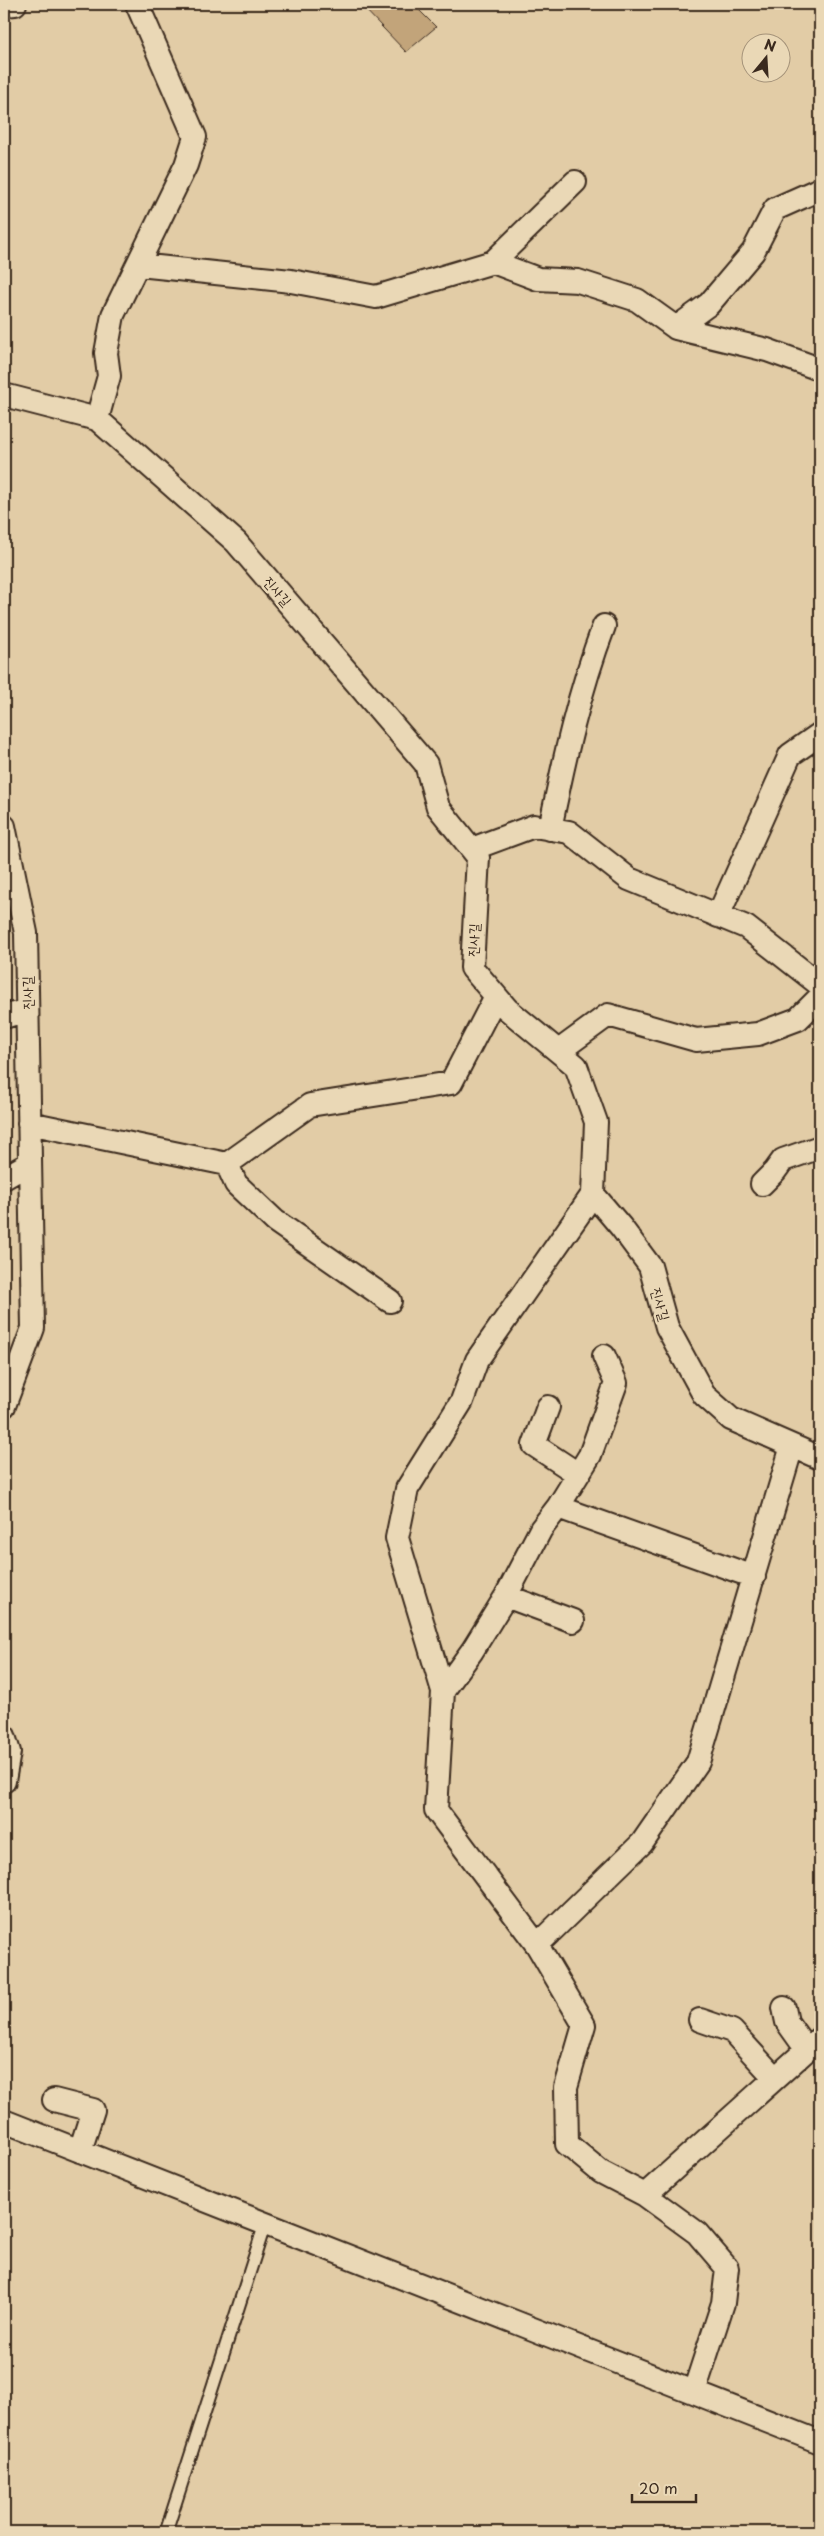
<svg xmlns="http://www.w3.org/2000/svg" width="824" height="2536" font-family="'Playpen Sans','Poor Story',sans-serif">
  <rect width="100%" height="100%" fill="#e2cca6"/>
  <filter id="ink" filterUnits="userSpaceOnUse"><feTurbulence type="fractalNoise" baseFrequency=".02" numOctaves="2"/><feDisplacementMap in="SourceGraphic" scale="10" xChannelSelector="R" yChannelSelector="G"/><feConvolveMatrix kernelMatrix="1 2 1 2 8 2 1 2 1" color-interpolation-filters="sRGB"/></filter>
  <g filter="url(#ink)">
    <path fill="#c2a47a" stroke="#3b2a1e" d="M360 4H413L436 27 406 52Z"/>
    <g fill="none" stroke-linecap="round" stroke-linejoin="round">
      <g stroke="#3b2a1e" stroke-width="15">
        <path id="service" d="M166 2532 265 2224"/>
      </g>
      <g stroke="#3b2a1e" stroke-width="26">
        <path id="minor" d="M4 5 15 4
          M493 262 538 279 578 281 637 300 676 328 767 350 819 369
          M139 265 291 281 376 297 493 262 575 182
          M676 328 709 304 753 252 775 209 820 189
          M4 395 97 419 236 542 426 764 438 807 478 857 472 968 507 1009 576 1066 596 1122 593 1194 621 1227 650 1266 667 1327 704 1395 731 1419 820 1458
          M97 419 109 376 106 353 113 315 186 165 195 137 137 4
          M4 826 26 933 33 1328 4 1406
          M550 829C564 760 579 691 604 626
          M472 849 534 826 569 832 629 879 746 927 820 985
          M718 916 790 755 820 734
          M4 1017 27 1010
          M561 1053 567 1045 608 1015 696 1040 758 1034 798 1019 820 997
          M29 1123 227 1164 310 1105 451 1083 496 996
          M227 1164 236 1184 275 1221 390 1301
          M4 1178 30 1163
          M762 1184 775 1171 783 1160 820 1147
          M593 1194 477 1360 462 1401 407 1489 397 1538 443 1691 436 1810 537 1945 584 2025 566 2087 567 2144 601 2172 645 2195 697 2233 727 2268 723 2303 694 2392
          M548 1407 534 1445 578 1474
          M558 1507 754 1577
          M506 1596 573 1621
          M443 1691 472 1651 506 1596 541 1529 558 1507 590 1455 616 1383 604 1356
          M4 1736 9 1752 4 1781
          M537 1945 642 1843 698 1762 792 1446
          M784 2008 787 2022 807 2050
          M700 2020 732 2031 775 2078
          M54 2100 93 2110 80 2151
          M4 2121 820 2442
          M645 2195 820 2038"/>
      </g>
      <use href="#service" stroke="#ead8b6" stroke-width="11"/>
      <use href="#minor" stroke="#ead8b6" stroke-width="22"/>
    </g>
  </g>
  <g text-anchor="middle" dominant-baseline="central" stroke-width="5" stroke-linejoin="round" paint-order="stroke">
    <g font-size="14" fill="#3b2a1e" stroke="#ead8b6">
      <text transform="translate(278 591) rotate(49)">진사길</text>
      <text transform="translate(473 940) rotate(-87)">진사길</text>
      <text transform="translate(27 993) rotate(-91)">진사길</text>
      <text transform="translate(661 1304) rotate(74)">진사길</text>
    </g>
  </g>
  <rect width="824" height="2536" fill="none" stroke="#ead8b6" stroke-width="20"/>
  <rect x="10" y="10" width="804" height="2516" fill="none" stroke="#3b2a1e" stroke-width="2" filter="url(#ink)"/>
  <g transform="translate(766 58) rotate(18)"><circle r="24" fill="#ead8b6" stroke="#a49279"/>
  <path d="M0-4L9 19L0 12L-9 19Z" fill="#3b2a1e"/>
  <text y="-8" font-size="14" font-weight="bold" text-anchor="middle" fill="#3b2a1e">N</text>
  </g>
  <path d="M632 2494v8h64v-8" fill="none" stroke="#3b2a1e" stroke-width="2.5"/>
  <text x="639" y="2494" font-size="15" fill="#3b2a1e" stroke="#ead8b6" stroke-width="4" paint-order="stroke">20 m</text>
</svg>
